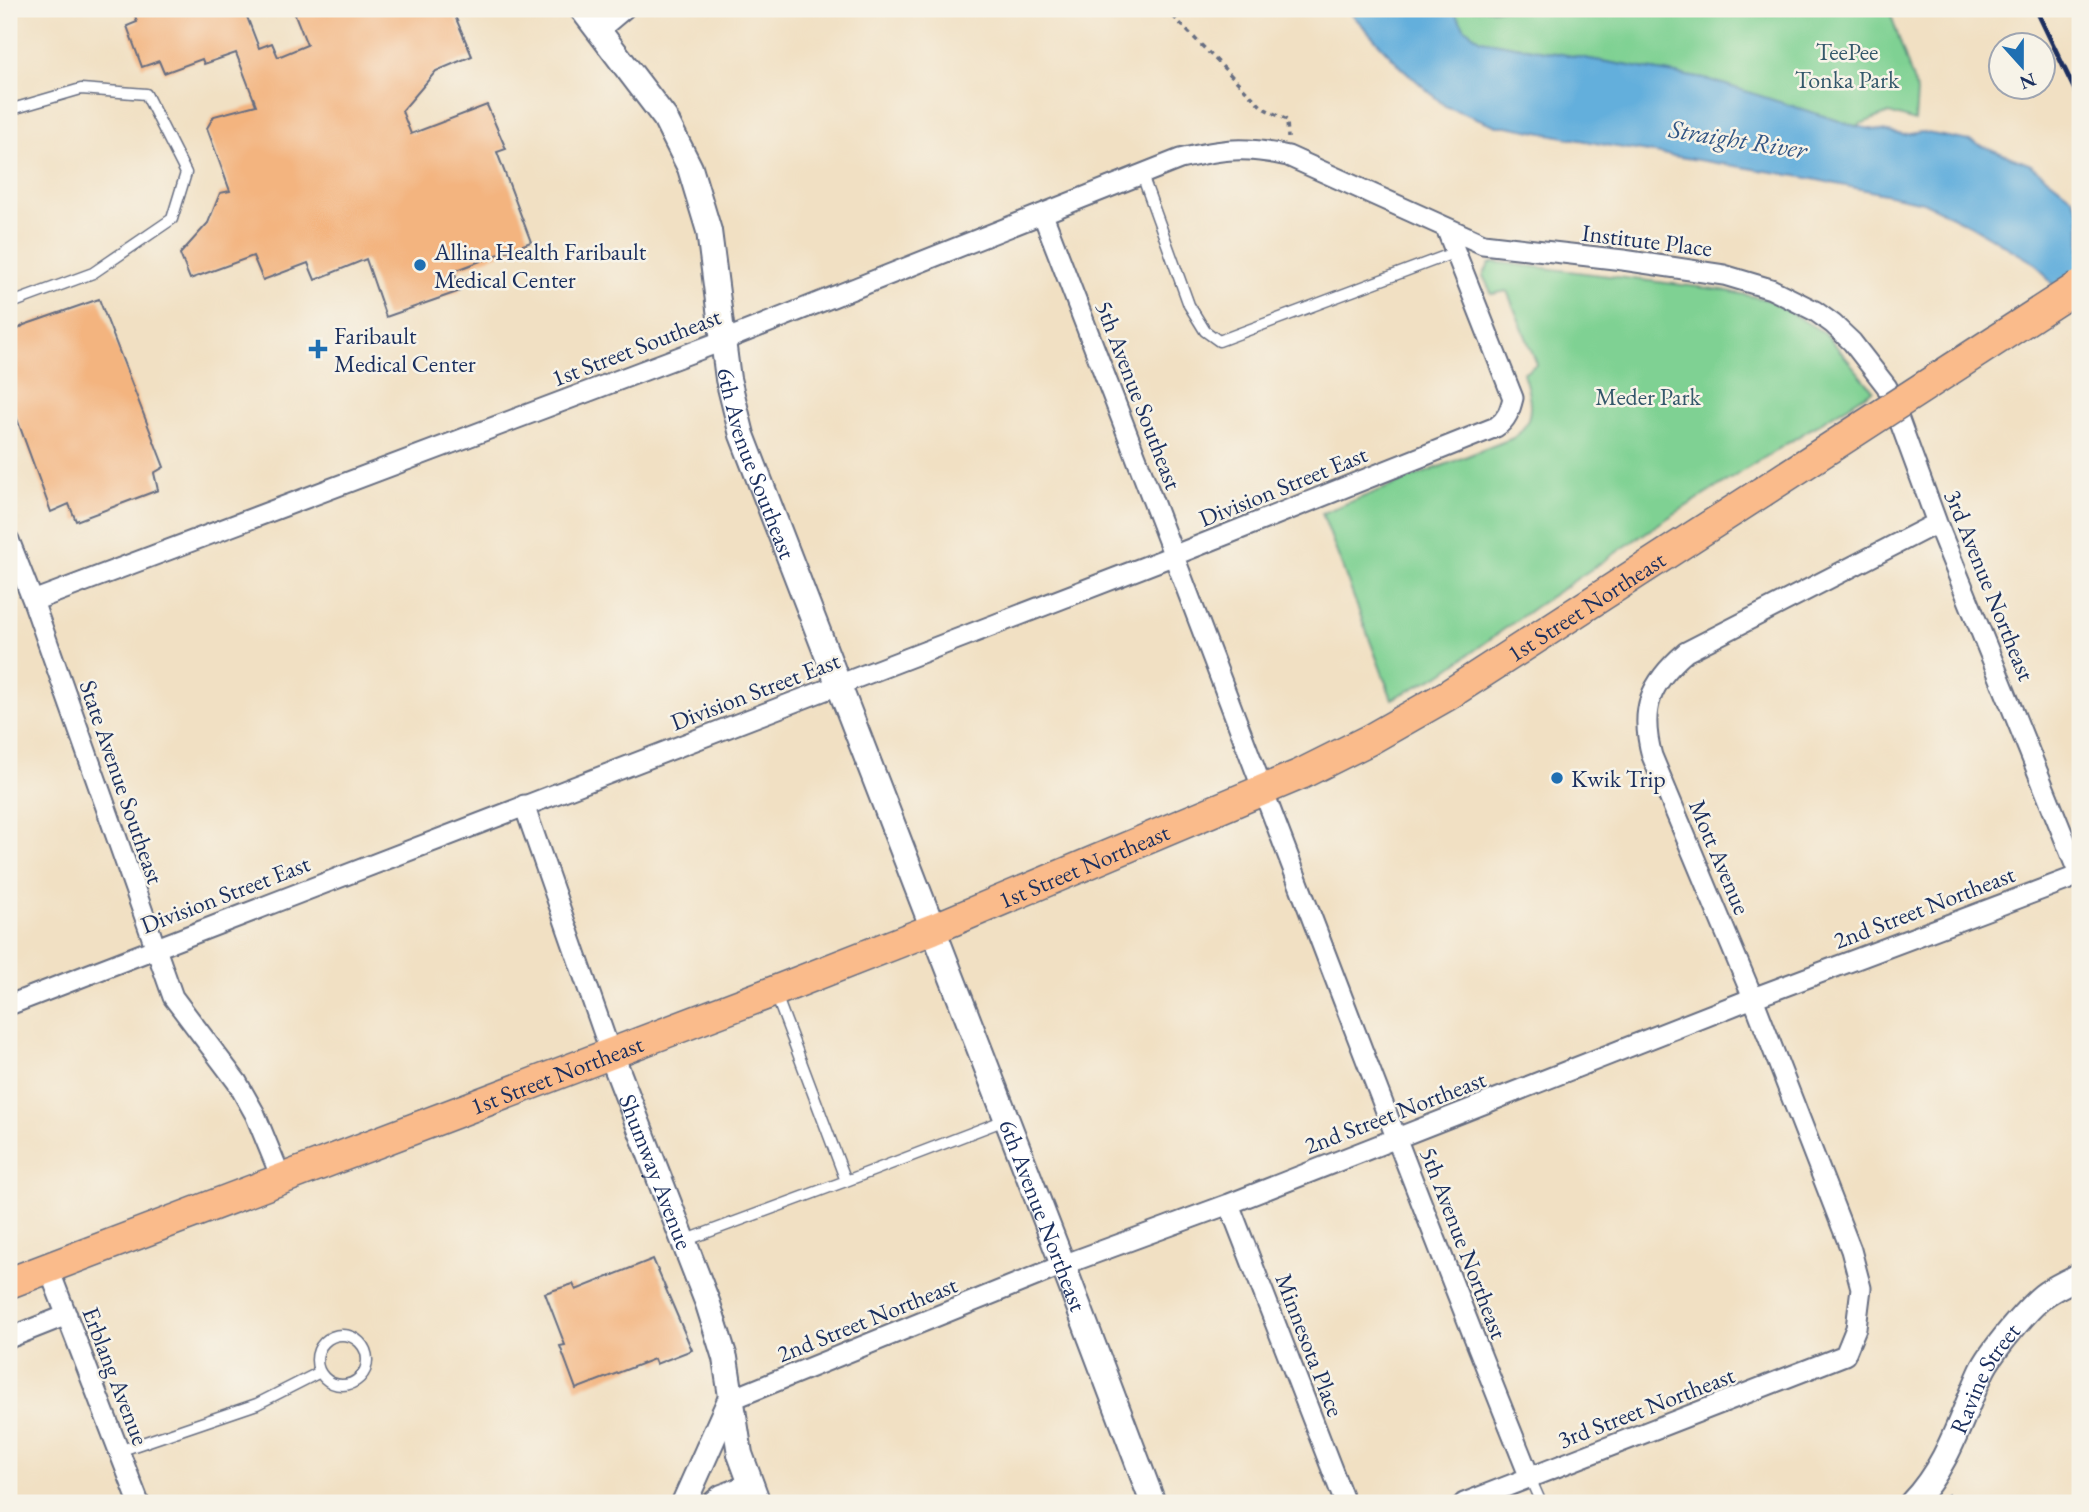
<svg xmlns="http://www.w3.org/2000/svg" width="2089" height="1512" font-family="'EB Garamond',serif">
  <rect width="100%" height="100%" fill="#f7f3e8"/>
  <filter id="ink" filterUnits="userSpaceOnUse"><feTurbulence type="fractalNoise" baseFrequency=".0143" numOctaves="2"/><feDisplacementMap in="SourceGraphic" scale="14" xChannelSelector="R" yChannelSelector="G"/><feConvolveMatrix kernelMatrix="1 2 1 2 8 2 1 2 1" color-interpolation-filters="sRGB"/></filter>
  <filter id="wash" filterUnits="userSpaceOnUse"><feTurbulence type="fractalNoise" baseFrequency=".00686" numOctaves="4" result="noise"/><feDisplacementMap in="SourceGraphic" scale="28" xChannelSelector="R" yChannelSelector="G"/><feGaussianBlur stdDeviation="1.57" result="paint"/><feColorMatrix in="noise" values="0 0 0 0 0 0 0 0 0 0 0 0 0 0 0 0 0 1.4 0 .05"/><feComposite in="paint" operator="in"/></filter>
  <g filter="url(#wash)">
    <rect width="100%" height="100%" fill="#f1e0c3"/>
    <path fill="#7fd193" stroke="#4d8078" stroke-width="2" d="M1452 9H1889L1917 92 1915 121 1889 113 1855 126 1710 80 1480 40 1464 28Z
      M1494 262 1723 290 1769 300 1826 334 1873 390 1666 519 1535 607 1443 673 1392 699 1322 513 1513 438C1537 421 1531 397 1523 373L1537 364 1507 291 1492 294 1483 276 1489 264Z"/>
    <path fill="#64afdc" stroke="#406f9d" stroke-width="2" d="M1347 9H1452L1465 28 1481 40 1710 80 1855 126 1904 135 1921 132 1970 141 2031 165 2072 197 2080 212V319L2036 264 1968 224 1923 202 1803 177 1611 146 1507 126H1497L1445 106 1401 67Z"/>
    <g id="blocks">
      <path fill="#f3b47f" d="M145 9H244L259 48 272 43 278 57 307 45 294 12 304 9H452L472 56 436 71 402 111 411 134 487 105 506 149 497 152 531 242 454 271 460 291 386 317 366 259 315 280 308 263 263 280 253 256 190 279 180 254 208 223 220 193 230 191 207 128 214 116 256 105 236 53 204 64 202 59 164 73 159 61 142 67 127 26 137 22 134 12Z
        M99 299 164 467 154 473 158 490 76 521 69 504 51 512 9 397V336L24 325Z
        M653 1259 692 1350 656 1364 654 1359 576 1389 560 1346 565 1345 545 1293 573 1284 576 1290Z"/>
    </g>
  </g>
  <g filter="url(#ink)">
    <use href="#blocks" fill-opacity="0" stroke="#666d81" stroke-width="2"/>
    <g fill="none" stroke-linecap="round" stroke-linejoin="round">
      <g stroke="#666d81" stroke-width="13">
        <path id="service" d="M9 110 81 89 146 94 186 173 172 219 93 273 9 304
          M1142 175 1189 305 1205 331 1219 341 1456 252
          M846 1181 1005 1120
          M684 1241 846 1181 776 995
          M317 1360a25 25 0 1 1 50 0a25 25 0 1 1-50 0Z
          M119 1451 257 1404 320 1372
          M1530 1478 1541 1503"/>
      </g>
      <g stroke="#666d81" stroke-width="23">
        <path id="minor" d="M599 30 624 9
          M1043 215C1206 635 1362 1059 1530 1478
          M9 540 33 601 173 997 237 1082 255 1114 282 1180
          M33 601 722 341 1180 159C1223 149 1244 146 1288 156L1483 244 1623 260 1724 275 1771 289 1815 311 1833 324 1852 342 1887 387 1937 523 2080 877
          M524 805 611 1054
          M9 1005 1175 555 1496 427C1507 420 1510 410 1513 398L1446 228
          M1229 1204 1345 1503
          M48 1267 139 1503
          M9 1338 67 1315
          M730 1400 1063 1265 1229 1204 1753 998 2080 875
          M1464 1503 1845 1355 1856 1328 1861 1288 1851 1250 1753 998 1652 756C1639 709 1650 683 1686 652L1937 523"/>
      </g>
      <g stroke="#666d81" stroke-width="28">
        <g id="tertiary">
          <path id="s1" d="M582 9 665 118 690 168 709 231 728 379 742 435 1063 1265 1153 1503"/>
          <path id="s2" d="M611 1054 708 1304 725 1358 740 1454 758 1503"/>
          <path d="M684 1503 730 1400"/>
          <path d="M715 1503 722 1497 751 1486"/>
          <path id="s3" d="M1912 1503C1948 1466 1961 1417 1982 1371 1991 1352 2026 1310 2043 1296 2053 1288 2068 1282 2080 1275"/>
        </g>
      </g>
      <g stroke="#666d81" stroke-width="33">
        <g id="primary">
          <path id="s4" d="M9 1283 775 991 933 929 1301 774 1369 740 1448 695 1762 492"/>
        </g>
      </g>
      <path stroke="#666d81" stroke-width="3.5" stroke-dasharray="5 5" stroke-linecap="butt" d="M1166 9 1263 108 1287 120 1288 138
        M1947 1494 1951 1503"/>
      <use href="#service" stroke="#fff" stroke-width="10"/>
      <use href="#minor" stroke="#fff" stroke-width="19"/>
      <use href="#tertiary" stroke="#fff" stroke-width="24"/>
      <use href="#primary" stroke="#fabb8b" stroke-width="30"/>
      <path stroke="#1b2f5e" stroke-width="5" d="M2036 9 2080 101"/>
      <g stroke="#666d81" stroke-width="33" stroke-linecap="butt">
        <path id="primary-bridge" d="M1762 492 2079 286"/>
      </g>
      <use href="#primary-bridge" stroke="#fabb8b" stroke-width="30"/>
    </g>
  </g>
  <g fill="#1f6fb2" stroke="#f7f3e8" stroke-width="2.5">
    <circle cx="420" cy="265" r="7"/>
    <path d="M314.5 338.5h7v7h7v7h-7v7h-7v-7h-7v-7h7z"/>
    <circle cx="1557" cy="778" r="7"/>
  </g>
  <g text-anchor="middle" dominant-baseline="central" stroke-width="5" stroke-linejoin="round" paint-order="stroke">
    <g font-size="24" fill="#34586b" stroke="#f7f3e8">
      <text x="1847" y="51">TeePee<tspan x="1847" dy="28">Tonka Park</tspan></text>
      <text x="1648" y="396">Meder Park</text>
    </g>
    <g font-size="24" fill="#1b2f5e" stroke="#f7f3e8">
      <text transform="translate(1647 240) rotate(7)">Institute Place</text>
      <text transform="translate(636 347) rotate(-21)">1st Street Southeast</text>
      <text transform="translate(1139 395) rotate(69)">5th Avenue Southeast</text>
      <text stroke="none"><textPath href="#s1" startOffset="497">6th Avenue Southeast</textPath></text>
      <text transform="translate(1283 486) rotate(-22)">Division Street East</text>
      <text transform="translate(1990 585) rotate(68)">3rd Avenue Northeast</text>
      <text stroke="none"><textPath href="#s4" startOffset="1720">1st Street Northeast</textPath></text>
      <text transform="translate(755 691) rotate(-21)">Division Street East</text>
      <text transform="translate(122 782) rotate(71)">State Avenue Southeast</text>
      <text transform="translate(1720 857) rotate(67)">Mott Avenue</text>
      <text stroke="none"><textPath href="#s4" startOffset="1153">1st Street Northeast</textPath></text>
      <text transform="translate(225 894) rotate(-21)">Division Street East</text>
      <text transform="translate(1924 907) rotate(-21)">2nd Street Northeast</text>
      <text stroke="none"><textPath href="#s4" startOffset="586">1st Street Northeast</textPath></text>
      <text transform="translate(1395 1112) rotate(-21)">2nd Street Northeast</text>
      <text stroke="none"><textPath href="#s2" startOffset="126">Shumway Avenue</textPath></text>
      <text stroke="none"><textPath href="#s1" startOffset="1302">6th Avenue Northeast</textPath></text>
      <text transform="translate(1464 1243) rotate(69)">5th Avenue Northeast</text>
      <text transform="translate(867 1319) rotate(-22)">2nd Street Northeast</text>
      <text transform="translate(1310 1345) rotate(69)">Minnesota Place</text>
      <text transform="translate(116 1376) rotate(69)">Erblang Avenue</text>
      <text stroke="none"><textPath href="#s3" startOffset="145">Ravine Street</textPath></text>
      <text transform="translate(1646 1407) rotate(-21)">3rd Street Northeast</text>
    </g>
    <g font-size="24" fill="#1b2f5e" stroke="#f7f3e8" text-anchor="start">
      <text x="434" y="251">Allina Health Faribault<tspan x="434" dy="28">Medical Center</tspan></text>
      <text x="334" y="335">Faribault<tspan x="334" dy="28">Medical Center</tspan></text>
      <text x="1571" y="778">Kwik Trip</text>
    </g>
    <g font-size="26" font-style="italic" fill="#315584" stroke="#f7f3e8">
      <text transform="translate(1738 139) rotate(9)">Straight River</text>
    </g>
  </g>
  <rect width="2089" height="1512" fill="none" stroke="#f7f3e8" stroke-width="35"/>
  <g transform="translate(2022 66) rotate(159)"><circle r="33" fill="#f7f3e8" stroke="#9fa5b1" stroke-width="2"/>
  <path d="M0-5L12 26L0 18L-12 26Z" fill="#1f6fb2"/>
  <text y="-10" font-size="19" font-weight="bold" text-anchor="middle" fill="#1b2f5e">N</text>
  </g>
</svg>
